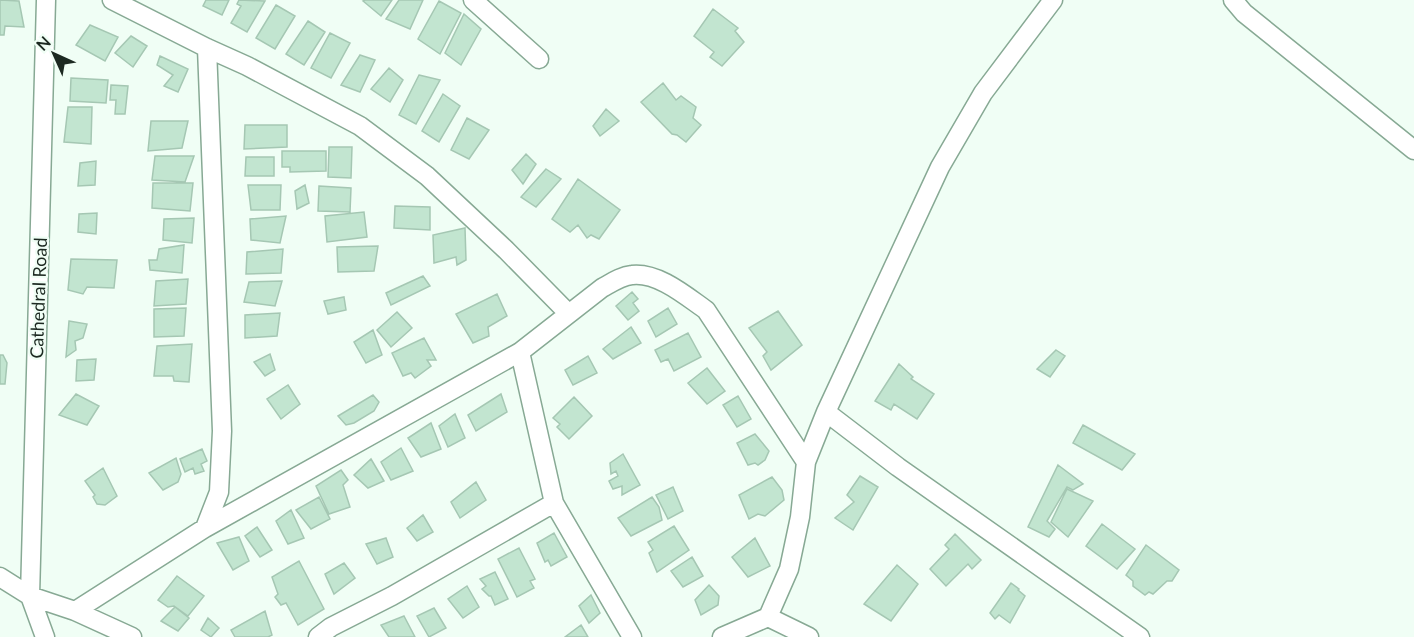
<svg xmlns="http://www.w3.org/2000/svg" width="1414" height="637" font-family="Lato,sans-serif">
  <rect width="100%" height="100%" fill="#f0fef5"/>
  <path fill="#c2e5d0" stroke="#a5c7b3" stroke-width="1.5" d="M0 0 19 1 24 27 5 26 4 35H0Z
    M206 0H229L222 15 203 6Z
    M239 0 265 1 247 32 231 23 241 6 237 4Z
    M365 0H392L381 16 363 1Z
    M399 0H423L410 29 386 19Z
    M439 1 461 13 440 54 418 39Z
    M276 5 295 16 275 49 256 38Z
    M713 9 738 28 735 31 744 42 722 66 710 57 714 52 694 36Z
    M464 14 481 29 461 65 445 53Z
    M308 21 325 32 304 65 286 54Z
    M90 25 118 37 105 61 76 45Z
    M330 33 350 43 331 78 311 68Z
    M131 36 147 46 133 67 115 53Z
    M360 55 375 60 360 92 341 85Z
    M160 56 188 69 178 92 164 86 173 75 157 65Z
    M389 68 403 80 390 102 371 89Z
    M419 75 440 80 416 124 399 115Z
    M71 78 108 80 106 103 70 101Z
    M663 83 676 100 681 96 696 107 693 118 701 125 686 142 677 135 672 134 641 102Z
    M111 85 128 86 125 114H115L116 100H110Z
    M443 94 460 106 439 142 422 131Z
    M68 107H92L91 144 64 142Z
    M606 109 619 121 600 136 593 126Z
    M467 118 489 130 469 159 451 150Z
    M151 121H188L182 148 148 151Z
    M245 125H287V147L244 149Z
    M329 147H352L351 178 328 177Z
    M282 151H326V171L290 172V167H282Z
    M526 154 536 164 523 184 512 170Z
    M155 156H194L185 182 152 180Z
    M246 157H274V176H245Z
    M96 161 95 185 78 186 80 163Z
    M546 169 561 179 536 207 521 197Z
    M578 179 620 210 599 239 591 235 587 238 578 225 570 232 552 219Z
    M153 183H193L190 211 152 208Z
    M248 185H281L280 210H251Z
    M305 185 309 203 297 209 295 191Z
    M319 186 351 188 350 212 318 211Z
    M395 206 430 207V230L394 228Z
    M364 212 367 237 327 242 325 216Z
    M97 213 96 234 78 232 79 214Z
    M286 216 280 243 251 240 250 219Z
    M194 218 192 243 163 240 164 219Z
    M465 228 466 260 457 265 456 257 434 263 433 235Z
    M184 245 182 273 150 270 149 260H157L159 249Z
    M378 246 374 271 338 272 337 247Z
    M283 249 281 273 246 274 247 252Z
    M71 259 117 260 114 288 87 287 83 294 68 290Z
    M423 276 430 286 391 305 386 293Z
    M188 279 186 304 154 306 156 281Z
    M282 281 275 306 244 302 249 282Z
    M632 292 638 299 633 303 639 311 628 320 616 306Z
    M497 294 507 316 488 327 489 336 473 343 456 314Z
    M344 297 346 310 328 314 324 301Z
    M186 308 184 336 154 337V309Z
    M668 308 677 324 656 337 648 321Z
    M778 311 802 345 771 370 763 356 767 352 749 328Z
    M397 312 412 328 391 347 377 330Z
    M280 313 277 336 245 338V315Z
    M69 321 87 324 83 338 75 341 76 350 66 357Z
    M631 327 641 343 613 359 603 349Z
    M373 330 382 355 366 363 354 342Z
    M688 333 701 357 674 371 668 359 661 362 655 350Z
    M424 338 436 360H427L431 366 415 378 411 373 403 376 392 353Z
    M192 344 189 382 174 381 173 376H154L157 346Z
    M1056 350 1065 356 1050 377 1037 369Z
    M270 354 275 370 265 376 254 362Z
    M0 355H3L7 363 5 384H0Z
    M588 356 597 373 573 385 565 370Z
    M96 359 94 380 76 381 77 360Z
    M899 364 913 377 911 379 934 394 917 419 894 404 891 410 875 401Z
    M707 368 725 391 707 404 688 383Z
    M288 385 300 404 281 419 267 399Z
    M76 394 99 406 87 425 59 415Z
    M501 394 507 412 476 431 468 415Z
    M373 395 379 402 374 411 354 423 346 425 338 416Z
    M738 396 751 419 737 427 723 405Z
    M574 397 592 416 569 439 557 427 560 424 553 418Z
    M455 414 465 438 448 447 439 426Z
    M431 423 441 449 421 457 408 438Z
    M1083 425 1135 454 1122 470 1073 443Z
    M755 434 769 451 765 460 758 465 755 463 748 465 737 443Z
    M401 448 413 471 391 480 381 462Z
    M202 449 207 461 201 464 204 471 195 474 193 468 185 472 180 459Z
    M623 454 640 485 622 495V486L613 489 609 481 618 476 616 471 611 474 610 463Z
    M176 458 181 474 178 482 163 490 149 473Z
    M371 459 384 481 368 488 354 475Z
    M1058 465 1083 484 1073 490 1067 487 1047 521 1055 529 1049 537 1028 527Z
    M103 468 117 496 105 505 97 504 93 497 95 495 85 481Z
    M341 470 348 480 343 485 350 507 329 514 316 486Z
    M860 476 878 487 853 530 835 518 854 502 847 495Z
    M772 477 782 490 784 500 765 516 758 514 749 519 739 495Z
    M476 482 486 500 460 518 451 502Z
    M673 487 683 511 668 519 656 495Z
    M1067 489 1093 501 1068 537 1051 522Z
    M319 497 330 519 311 529 296 510Z
    M652 497 659 507 662 520 631 536 618 518Z
    M291 510 304 538 288 544 276 521Z
    M423 515 433 532 417 541 407 528Z
    M1102 524 1135 549 1117 569 1086 546Z
    M674 526 689 550 657 572 649 553 653 550 648 542Z
    M257 527 272 550 260 557 245 536Z
    M554 533 567 557 551 566 548 560 545 562 537 543Z
    M955 534 981 560 972 569 968 564 946 586 930 569 949 549 945 545Z
    M239 537 249 561 233 570 217 543Z
    M386 538 393 557 377 564 366 544Z
    M755 538 770 566 748 577 732 557Z
    M1146 545 1179 570 1172 581H1167L1153 594 1149 592 1145 595 1133 586V581L1126 575Z
    M519 548 535 579 530 581 534 588 517 597 498 559Z
    M692 557 703 576 683 587 671 571Z
    M299 561 324 609 298 625 286 603 281 605 275 597 278 594 272 577Z
    M344 563 355 578 334 594 325 574Z
    M897 565 918 584 891 621 864 604Z
    M495 572 508 599 495 605 491 596H489L482 589 486 586 480 579Z
    M177 576 204 596 188 616 174 606 168 607 158 600Z
    M1011 583 1019 589 1018 590 1025 596 1010 623 999 615 995 619 990 613Z
    M709 585 719 596 718 605 701 615 695 600Z
    M467 586 479 607 463 618 448 599Z
    M591 595 600 613 589 623 579 606Z
    M175 607 189 618 178 631 161 621Z
    M434 608 446 628 429 637 417 616Z
    M265 611 272 635 268 637H235L231 630Z
    M404 616 415 637H389L381 625Z
    M208 618 219 628 211 637 201 630Z
    M581 625 588 637H565Z"/>
  <g fill="none" stroke-linecap="round" stroke-linejoin="round">
    <g stroke="#87a994" stroke-width="21">
      <path id="street" d="M112 0 207 48 247 66 360 126 427 176 506 250 568 313
        M473 0 539 59
        M1233 0 1244 13 1414 150
        M520 352 602 288C611 283 621 276 632 275 658 272 686 296 706 310L806 462 800 517 789 569 768 617 722 637
        M826 412 898 467 1140 637
        M806 462 826 412 940 167 983 93 1053 0
        M554 503 632 637
        M205 528 219 492 222 431 207 48
        M0 577 30 596 75 611 132 637
        M75 611 205 528 520 352 554 503 392 596 331 627 318 637
        M768 617 809 637
        M45 637 30 596 46 0"/>
    </g>
    <use href="#street" stroke="#fff" stroke-width="18"/>
  </g>
  <g text-anchor="middle" dominant-baseline="central" stroke-width="4.5" stroke-linejoin="round" paint-order="stroke">
    <g font-size="18" fill="#1c2921" stroke="#f0fef5">
      <text transform="translate(38 298) rotate(-88)">Cathedral Road</text>
    </g>
  </g>
  <g transform="translate(54 54) rotate(315)" stroke="#f0fef5" stroke-width="4.5" paint-order="stroke">
  <path d="M0-4.5L10 22L0 15L-10 22Z" fill="#1c2921"/>
  <text y="-9" font-size="16" font-weight="bold" text-anchor="middle" fill="#1c2921">N</text>
  </g>
</svg>
